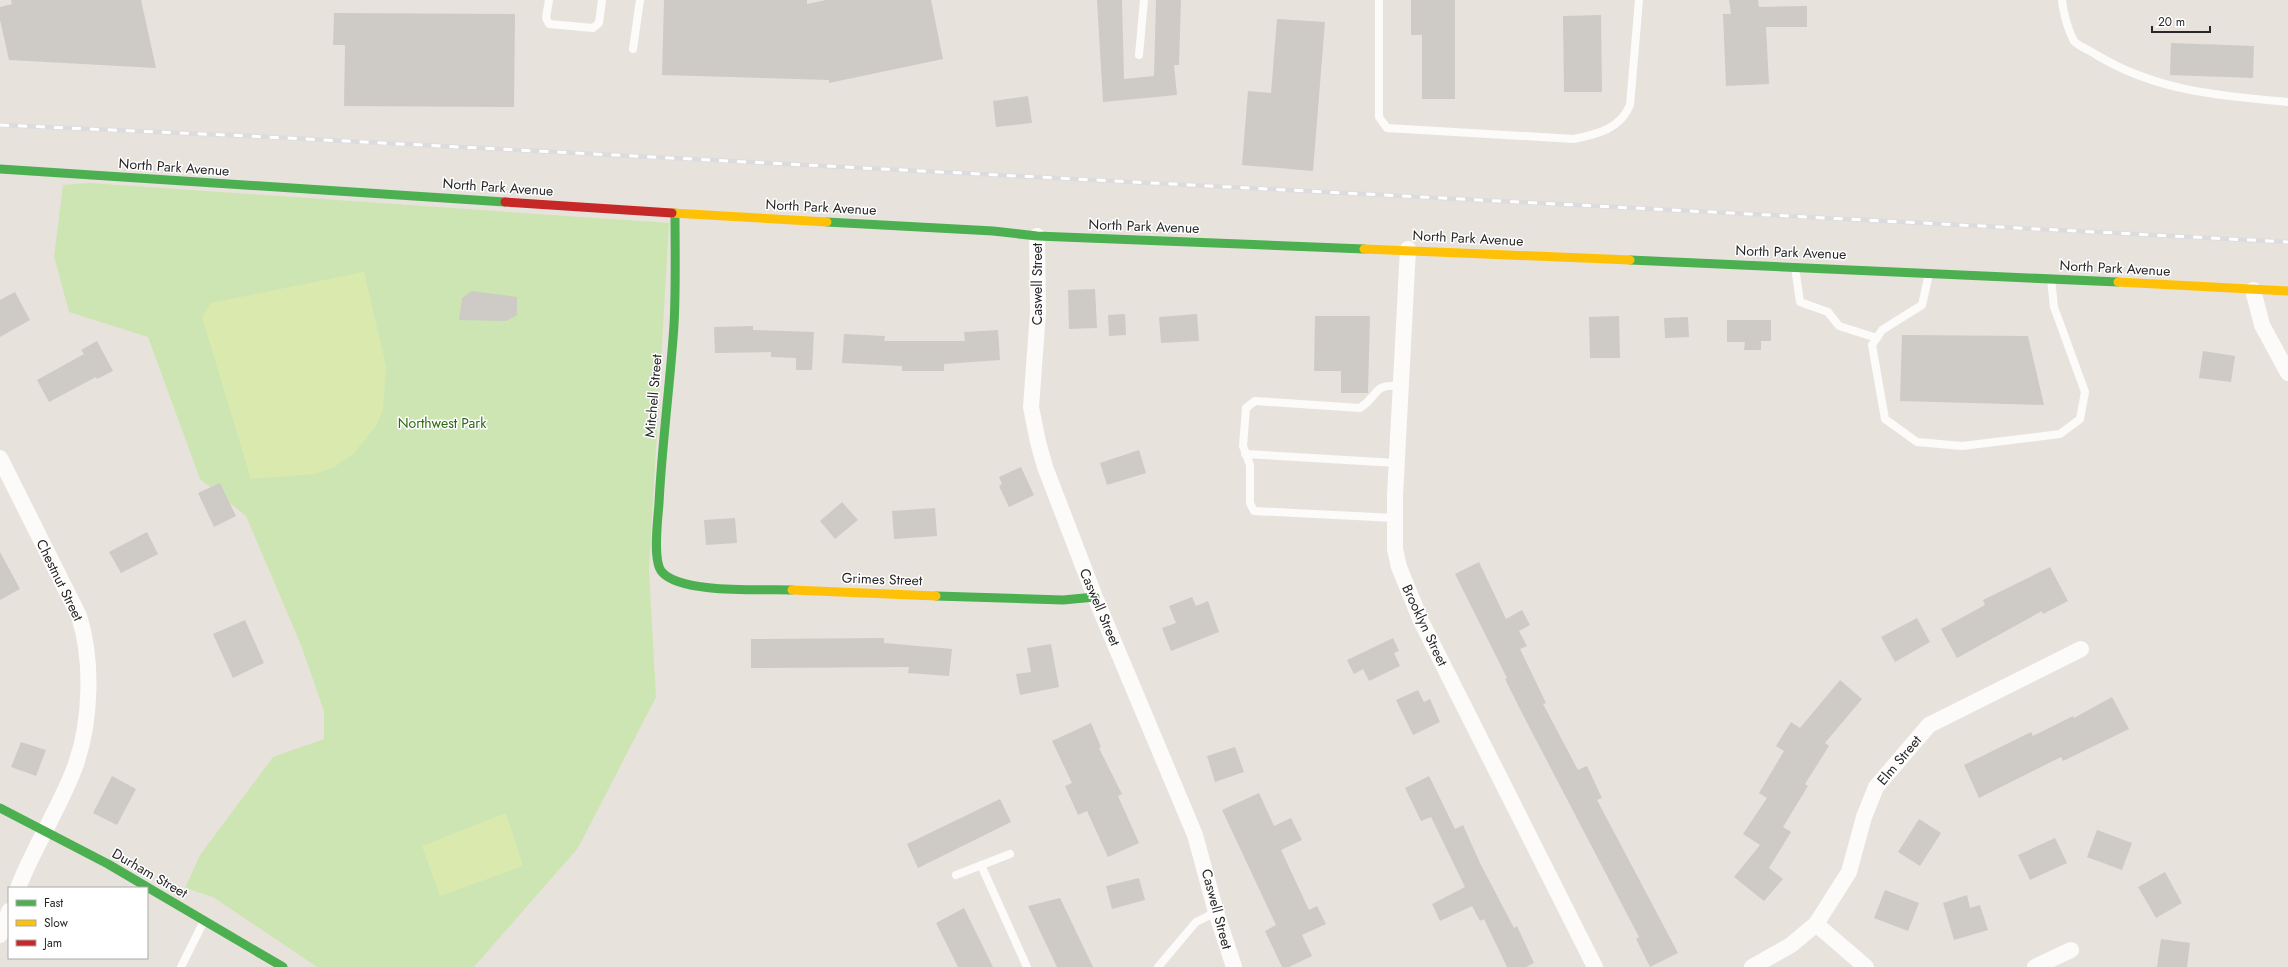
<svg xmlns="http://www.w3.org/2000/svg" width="2288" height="967" font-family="Jost,sans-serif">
  <rect width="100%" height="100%" fill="#e8e2dc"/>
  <path fill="#cde5b2" d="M90 183 669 223 649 570 656 697 578 848 474 967H317L213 897 185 888 200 855 273 757 324 739V711L301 645 246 516 200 479 148 337 69 312 54 256 63 185Z"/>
  <path fill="#daeaaf" d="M364 272 386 366 383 410 376 426 353 454 334 467 315 474 251 479 202 317 211 303Z
    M506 813 523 866 440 896 422 846Z"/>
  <path fill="#cecac6" d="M11 0H141L156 68 9 60 0 20V7L12 4Z
    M664 0H807V4L826 0H931L943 59 829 83V80L662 75Z
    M1097 0H1122L1124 79 1154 76 1156 0H1181L1179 65H1174L1177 95 1103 102Z
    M1411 0H1455V99H1422V35H1411Z
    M1729 0H1758L1759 7 1807 6V27H1766L1769 84 1726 86 1723 14H1731Z
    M334 13 515 14 514 107 344 106 345 45H333Z
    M1601 15 1602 92H1564L1563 16Z
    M1277 19 1325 22 1313 171 1242 165 1248 91 1271 93Z
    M2171 43 2254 46 2253 78 2170 75Z
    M1028 96 1032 123 996 127 993 101Z
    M1095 289 1097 328 1069 329 1068 290Z
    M472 291 517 297V315L506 321 459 320 462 298Z
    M15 292 30 320 0 337V300Z
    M1125 314 1126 335 1109 336 1108 315Z
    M1197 314 1199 341 1161 343 1159 317Z
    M1315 316H1370L1368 393H1341V371H1314Z
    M1619 316 1620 358H1590L1589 317Z
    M1688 317 1689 337 1665 338 1664 318Z
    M1727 320H1771V341H1761V350H1744L1745 342H1727Z
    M753 326V330L814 332 812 370H796V358L771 357V352L715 353 714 327Z
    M998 330 1000 360 944 364V371H902V366L842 363 844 334 885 336 884 341H965L964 332Z
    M1902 335 2028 336 2044 405 1900 401Z
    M97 341 113 371 97 379 96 377 49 402 37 380 84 354 81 350Z
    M2203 351 2235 356 2231 382 2199 378Z
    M1139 450 1146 473 1107 485 1100 463Z
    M1021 467 1034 495 1009 507 999 486 1002 484 999 477Z
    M220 483 236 516 214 527 198 493Z
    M842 502 858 520 835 539 820 521Z
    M935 508 937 536 894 539 892 511Z
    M735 518 737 543 706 545 704 520Z
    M147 532 158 554 121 573 109 552Z
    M0 552 20 589 0 600Z
    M1479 562 1506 619 1522 610 1530 625 1519 631 1527 646 1520 649 1546 703 1543 704 1578 770 1587 766 1602 798 1597 800 1678 953 1650 967 1636 939 1639 937 1523 715 1505 679 1507 678 1455 574Z
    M2050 567 2068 601 2043 614 2042 611 1957 658 1941 629 1985 605 1983 600Z
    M1192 597 1196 606 1208 601 1219 632 1171 651 1162 628 1176 623 1169 606Z
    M1917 618 1930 642 1895 662 1881 637Z
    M245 620 264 663 233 678 213 634Z
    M884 638V643L952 649 949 676 908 673 909 667 751 668V639Z
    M1393 638 1399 651 1394 653 1400 666 1369 681 1363 669 1354 674 1347 660Z
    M1051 644 1059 687 1020 695 1016 674 1031 672 1027 648Z
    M1840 680 1862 699 1825 743 1829 746 1805 784 1808 786 1783 827 1791 832 1769 868 1783 879 1764 901 1734 877 1760 845 1743 834 1767 798 1759 793 1784 751 1776 746 1791 722 1800 728Z
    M1418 690 1424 702 1430 699 1440 722 1413 735 1396 700Z
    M2112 697 2129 729 2063 761 2061 757 1979 798 1964 765 2031 732 2033 736 2073 716 2074 718Z
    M1091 723 1101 747 1099 748 1122 794 1118 796 1139 843 1108 857 1087 811 1078 815 1065 786 1072 783 1052 741Z
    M21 742 46 750 36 776 11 767Z
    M1235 747 1244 772 1215 782 1207 756Z
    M112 776 136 789 117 825 93 813Z
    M1429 776 1455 829 1463 825 1480 863 1514 928 1517 926 1534 963 1526 967H1507L1484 919 1480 921 1472 906 1440 921 1432 904 1465 887 1431 817 1421 821 1405 788Z
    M1259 793 1274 826 1291 818 1302 840 1281 850 1309 910 1317 906 1326 924 1302 935 1312 956 1289 967H1282L1265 931 1276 925 1222 810Z
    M1000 799 1011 822 918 868 907 844Z
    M1919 819 1941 833 1920 866 1898 852Z
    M2097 830 2132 843 2122 870 2087 857Z
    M2055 838 2067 863 2030 880 2018 855Z
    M2165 872 2182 903 2156 918 2138 887Z
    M1139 878 1145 900 1112 909 1106 886Z
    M1885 890 1919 903 1908 931 1874 918Z
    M1967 895 1970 908 1980 905 1988 930 1954 940 1943 903Z
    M1060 898 1093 967H1057L1028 906Z
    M964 908 993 967H958L936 923Z
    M2161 939 2190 943 2187 967H2157Z"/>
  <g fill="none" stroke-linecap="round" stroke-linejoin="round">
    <path stroke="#fcfbfa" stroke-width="8" d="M549 0 546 18 549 24 593 28 599 23 602 0
      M1379 0V117L1387 128 1574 139C1598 134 1620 129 1630 105L1639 0
      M2062 0C2063 12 2068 30 2074 41 2078 46 2089 50 2095 54 2155 91 2220 96 2288 102
      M633 49 640 0
      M1139 55 1144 0
      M1795 267 1800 302 1828 312 1839 326 1877 338
      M1929 274 1922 305 1882 330 1872 345 1885 419 1917 442 1962 446 2060 434 2080 419 2085 392 2054 307 2051 279
      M1245 454 1396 463
      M1395 518 1254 511 1250 503V465L1243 446 1246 408 1255 401 1360 408C1381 394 1371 384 1401 386
      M981 865 1027 967
      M956 875 1010 854
      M181 967 204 921
      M1158 967 1196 922 1216 912"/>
    <path stroke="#fcfbfa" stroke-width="16" d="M1037 236 1038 312 1031 407 1038 442 1045 467 1095 597 1195 835 1216 912 1234 967
      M1408 249 1395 496V549L1399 567 1421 621 1595 967
      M2253 290 2262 325 2288 373
      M0 458 79 616C93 660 91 721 76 764 61 806 34 846 18 888
      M1816 924 1866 967
      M0 935 9 911
      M1752 967 1791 945 1816 924 1849 872 1864 817 1876 787 1929 725 2081 649
      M2035 967 2071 950"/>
    <path stroke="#4caf50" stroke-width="9" d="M0 169 505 202
      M675 213C675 250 676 288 674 325 670 385 662 444 659 503 658 519 652 561 662 572 681 594 762 589 792 590
      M827 222 993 231 1037 236 1364 249
      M1630 260 2118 282
      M936 596 1063 600 1095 597
      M0 808 108 864 283 967"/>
    <path stroke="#ffc107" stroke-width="9" d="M672 213 827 222
      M1364 249 1630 260
      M2118 282 2288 291
      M792 590 936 596"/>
    <path stroke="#c62828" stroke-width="9" d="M505 202 672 213"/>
    <g stroke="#dcdcde" stroke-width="4.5">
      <path id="rail" d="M0 125 248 136 2288 242"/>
    </g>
    <use href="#rail" stroke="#fff" stroke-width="3" stroke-dasharray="9" stroke-linecap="butt"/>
  </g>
  <g text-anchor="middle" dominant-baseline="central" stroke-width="3" stroke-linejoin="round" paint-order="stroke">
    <g font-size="14" fill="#282828" stroke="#fff">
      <text transform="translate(174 167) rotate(4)">North Park Avenue</text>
      <text transform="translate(498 187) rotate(4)">North Park Avenue</text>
      <text transform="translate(821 207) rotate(3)">North Park Avenue</text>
      <text transform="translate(1144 226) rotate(2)">North Park Avenue</text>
      <text transform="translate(1468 238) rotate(3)">North Park Avenue</text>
      <text transform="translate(1791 252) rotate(2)">North Park Avenue</text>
      <text transform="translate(2115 268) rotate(3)">North Park Avenue</text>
      <text transform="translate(1037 284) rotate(-90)">Caswell Street</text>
      <text transform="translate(653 396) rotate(-85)">Mitchell Street</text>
      <text transform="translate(882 579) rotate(2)">Grimes Street</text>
      <text transform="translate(60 580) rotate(64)">Chestnut Street</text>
      <text transform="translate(1100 607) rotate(67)">Caswell Street</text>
      <text transform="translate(1425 625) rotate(65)">Brooklyn Street</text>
      <text transform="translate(1899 760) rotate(-50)">Elm Street</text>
      <text transform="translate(150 873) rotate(30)">Durham Street</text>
      <text transform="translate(1217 909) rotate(75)">Caswell Street</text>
    </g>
    <g font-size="14" fill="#2e6914" stroke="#fff">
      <text x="442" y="423">Northwest Park</text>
    </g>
  </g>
  <rect x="8" y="887" width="140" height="72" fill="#ffffff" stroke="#a9a9a9"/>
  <rect x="16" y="900" width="20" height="6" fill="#4caf50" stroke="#a9a9a9"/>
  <text x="44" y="907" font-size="12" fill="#282828">Fast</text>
  <rect x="16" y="920" width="20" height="6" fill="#ffc107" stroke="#a9a9a9"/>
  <text x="44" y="927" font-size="12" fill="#282828">Slow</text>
  <rect x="16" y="940" width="20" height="6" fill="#c62828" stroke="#a9a9a9"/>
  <text x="44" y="947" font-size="12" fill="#282828">Jam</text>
  <path d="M2152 26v6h58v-6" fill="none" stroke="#282828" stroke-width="2"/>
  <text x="2158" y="26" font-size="12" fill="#282828" stroke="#ffffff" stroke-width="3" paint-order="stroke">20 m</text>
</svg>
